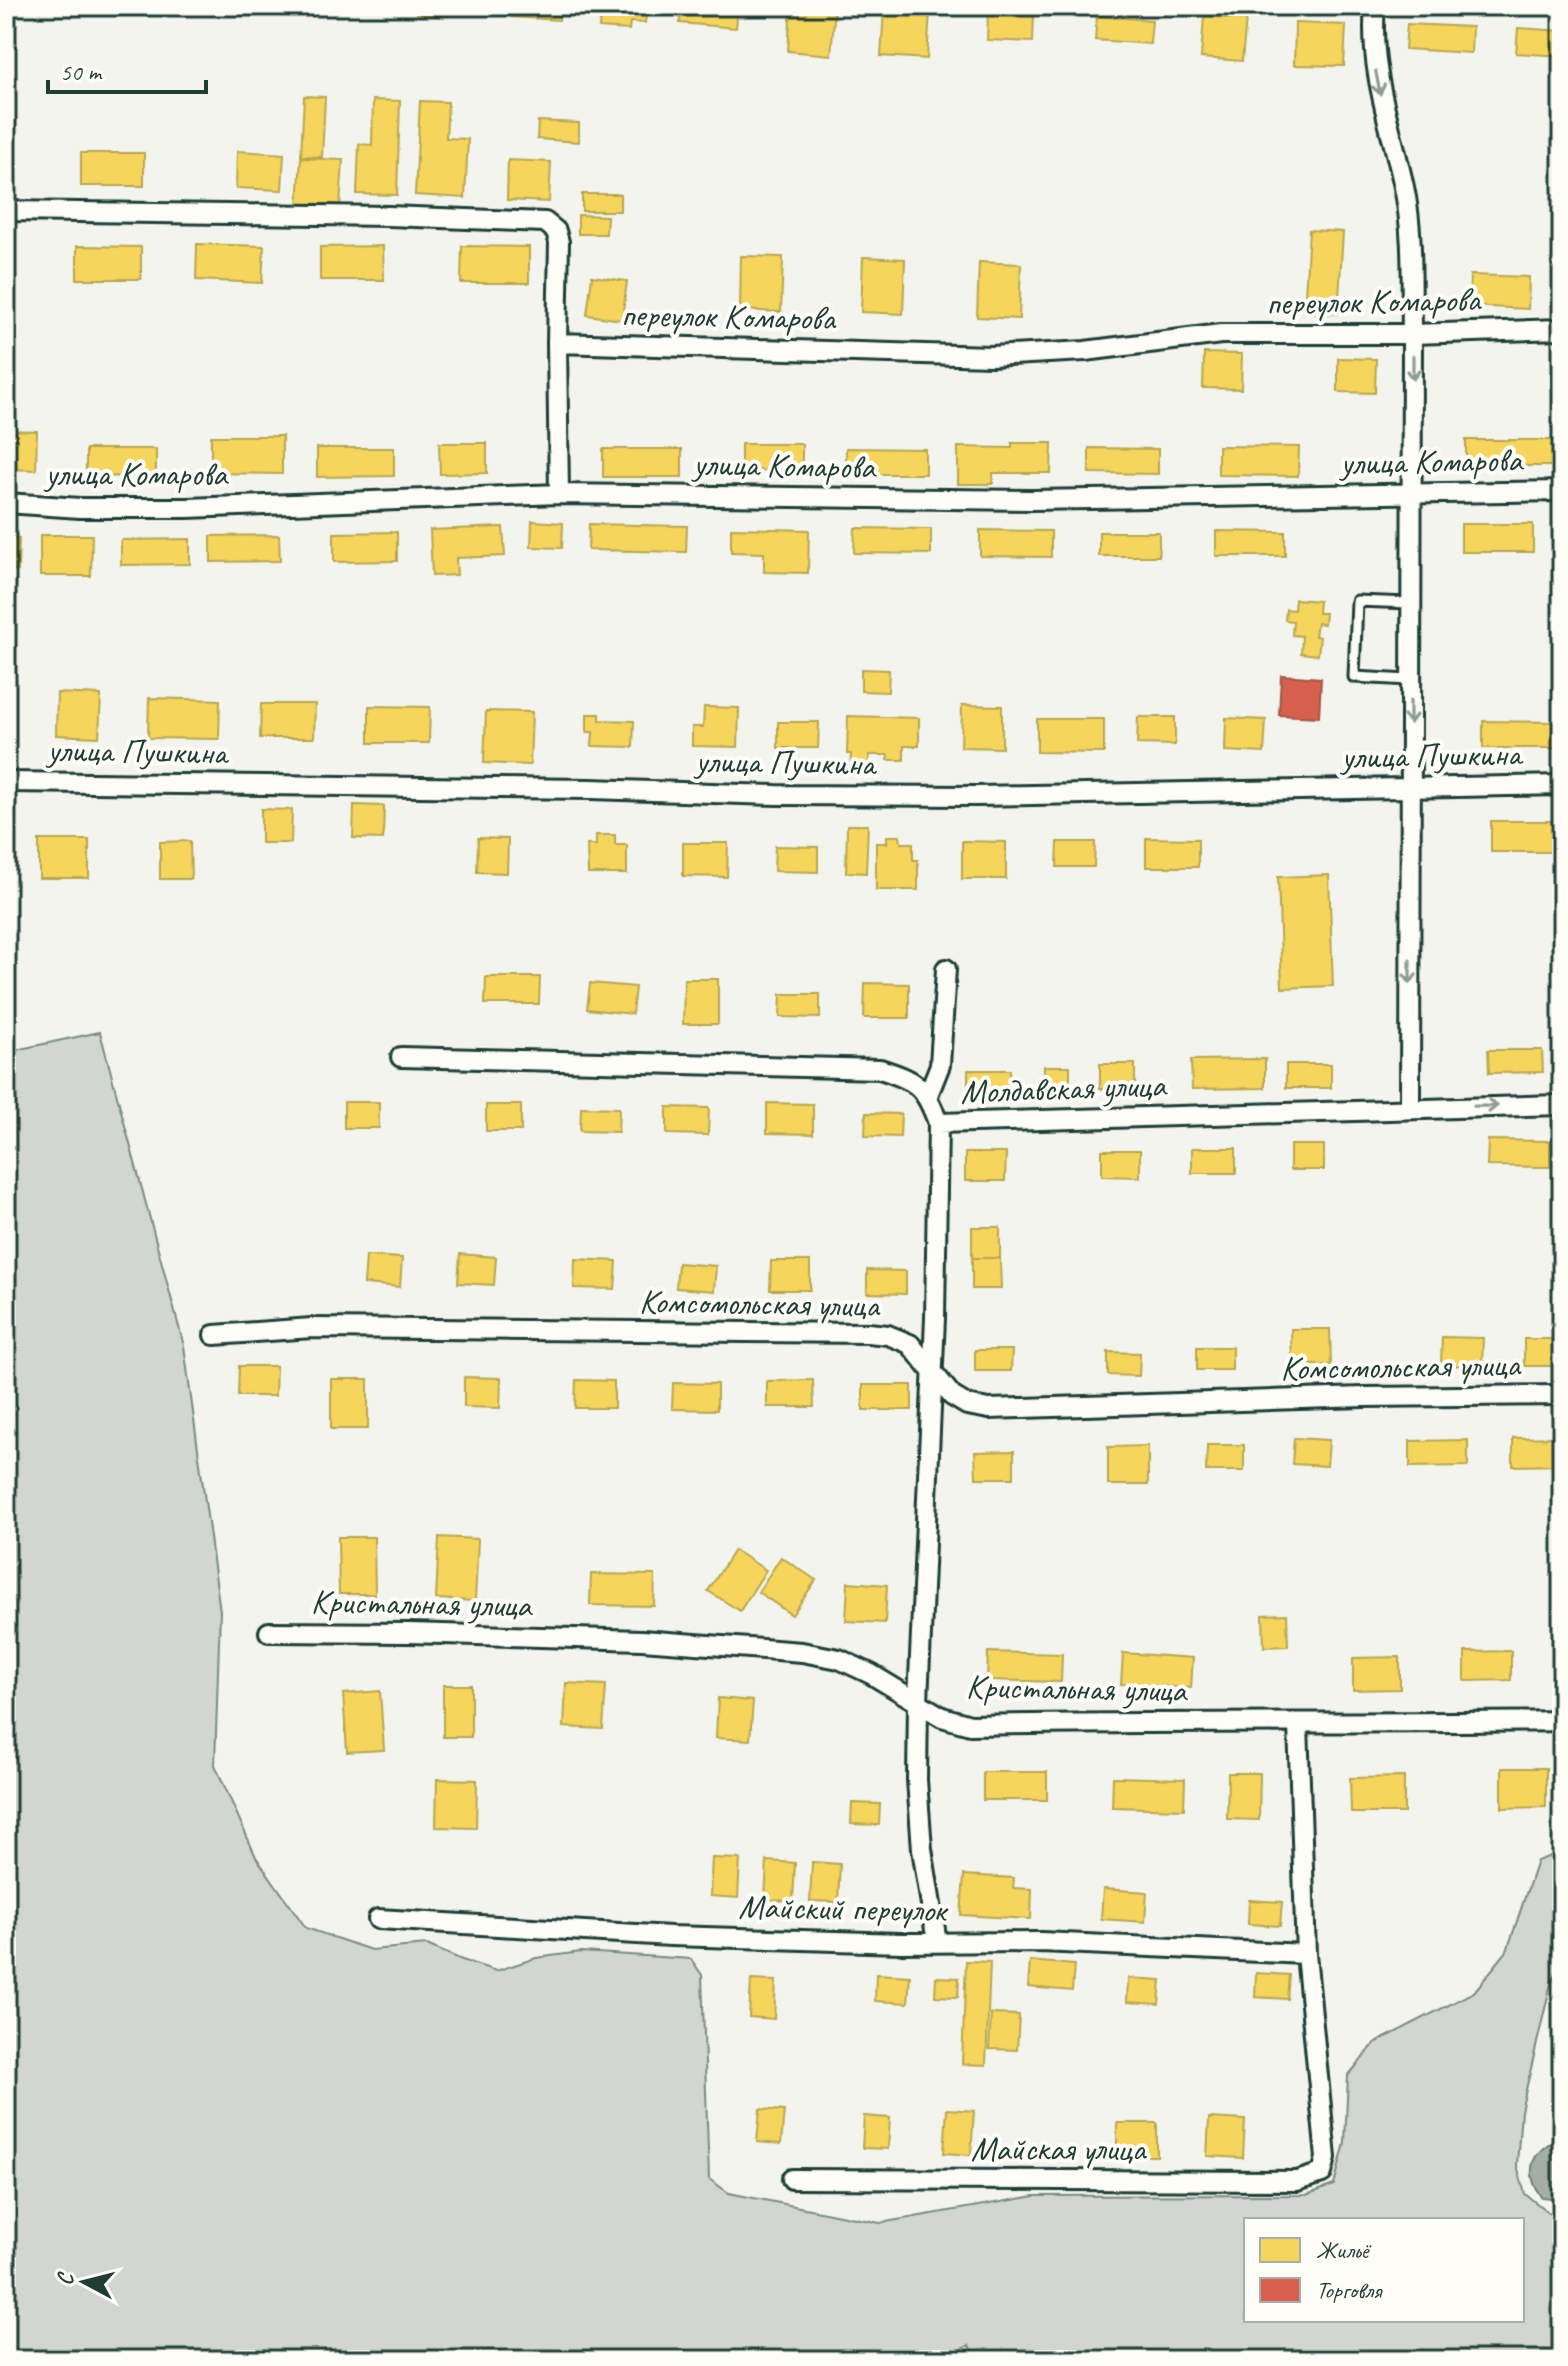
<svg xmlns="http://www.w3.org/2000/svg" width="1568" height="2366" font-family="Caveat,sans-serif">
  <rect width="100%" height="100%" fill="#f4f4ef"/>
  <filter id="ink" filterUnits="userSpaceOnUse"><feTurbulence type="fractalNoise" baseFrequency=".0125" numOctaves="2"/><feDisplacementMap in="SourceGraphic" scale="16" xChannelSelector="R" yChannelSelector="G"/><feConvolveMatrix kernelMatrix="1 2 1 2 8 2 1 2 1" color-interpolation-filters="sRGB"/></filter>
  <g filter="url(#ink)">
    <path fill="#d1d6d1" stroke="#788a82" stroke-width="2" fill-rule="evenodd" d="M100 1032 184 1346 220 1611 215 1765 256 1857 306 1928 371 1950 427 1945 462 1960 496 1971 536 1958 581 1952 691 1959 702 1975 709 2179 729 2193 880 2223 1035 2196 1306 2195 1334 2185 1345 2143 1348 2076 1375 2043 1474 1992 1507 1951 1537 1861 1553 1855 1562 1861V1960L1551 1983 1521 2111 1517 2165 1525 2194 1549 2213 1562 2217V2360H980L969 2345 945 2360H6V1052ZM1246 2220H1522V2320H1246Z"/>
    <path fill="#a3aea7" stroke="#6e8179" stroke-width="2" d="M1562 2137V2199L1541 2197C1523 2169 1532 2150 1562 2137Z"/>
    <path fill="#f6d55c" stroke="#b6a750" stroke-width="2" d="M418 6H464H443L442 16 417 14Z
      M513 6H560L559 20 512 17Z
      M601 6H647L645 23 630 22 629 30 599 28Z
      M681 6H738L736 28 680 23Z
      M791 6H835L831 55 788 51Z
      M884 9 930 11 927 59 881 56Z
      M988 13 1034 15 1033 42 987 40Z
      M1097 16 1152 20 1150 44 1095 40Z
      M1204 16 1246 19 1242 61 1201 58Z
      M1295 23 1346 25 1344 66 1294 65Z
      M1407 24 1472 27 1471 53 1405 49Z
      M1518 28 1562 31V56L1516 53Z
      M304 96 325 97 322 157 301 156Z
      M373 100 400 101 397 195 357 194 359 144 372 145Z
      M420 101 448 102 446 138 468 139 465 198 415 195Z
      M538 121 579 123V142L537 139Z
      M237 151 284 154 282 190 236 188Z
      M81 153H144V186H81Z
      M301 158 343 160 340 207 298 205Z
      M508 160 551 162 549 202 507 200Z
      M582 194H620V211H582Z
      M578 215 607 216 606 234H578Z
      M1309 230 1343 232 1338 314 1304 312Z
      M197 244 264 246 262 283 196 280Z
      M77 246 141 247V279H77Z
      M383 246 384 280H320V247Z
      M462 246 529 247V283H461Z
      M741 256 783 257 781 312 740 310Z
      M863 257 905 259 903 314 861 312Z
      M979 262 1021 264 1019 319 977 317Z
      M1470 275 1529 277 1528 309 1469 306Z
      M592 276 627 281 622 320 587 315Z
      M1204 353 1242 354 1241 389 1203 388Z
      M1338 358 1376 359 1375 393 1338 392Z
      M6 430 37 431 36 470 6 469Z
      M211 436H282V474L211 473Z
      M1466 440H1553V466H1466Z
      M439 443H487V473L440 474Z
      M1012 443H1052L1051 473H993V484H958V447L1012 448Z
      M741 444H802V471L741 470Z
      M1218 446 1299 447 1298 476 1218 475Z
      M317 448H394V476L317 477Z
      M846 448 925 449V474H846Z
      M1089 448 1158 449V474L1089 473Z
      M86 449H156V477L86 476Z
      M603 449H682V477H603Z
      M532 521 563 523 562 548 531 547Z
      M589 524 687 526 686 552 588 550Z
      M1461 524H1533V552H1461Z
      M503 527 505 556 456 558 457 575 432 576 430 530Z
      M731 528 809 530 808 573 764 572V553L731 552Z
      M855 528 931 529V554L854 553Z
      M980 530 1051 531V557L980 556Z
      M1216 531 1285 532V556H1216Z
      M397 532V561L334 562V533Z
      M1099 532H1159V556H1099Z
      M40 535H92L91 576H40Z
      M279 535 280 561 211 562V536Z
      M6 537 19 538 18 571H6Z
      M190 539V564L121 565V540Z
      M1295 599 1319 601 1318 613H1325L1324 624 1317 623 1315 636 1320 637 1318 655 1301 653 1302 636 1292 635 1293 621 1285 620 1286 609 1294 610Z
      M861 669 889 670 888 692 861 691Z
      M57 693 101 695 99 737 56 735Z
      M149 698 220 700 219 739 148 738Z
      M261 704H315L314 738H260Z
      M962 705 1002 706V748L961 747Z
      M369 706 430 707 429 743H369Z
      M704 707 739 708 738 747 692 746V727H703Z
      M486 711 532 712 530 765 484 763Z
      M587 714H600V720L634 721 633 747 592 746 593 732H587Z
      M848 716 919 718V746H904V760H888V755H869V775L850 774 851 754H847Z
      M1138 717H1175V745L1137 744Z
      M1226 718 1266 720 1264 753 1225 751Z
      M1037 719H1104V753L1037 752Z
      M1483 721 1561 722 1560 748H1483Z
      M778 722H819L818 748H778Z
      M354 805 384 806 383 839 353 838Z
      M261 809 292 810 291 843H261Z
      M1491 821H1557V852H1491Z
      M847 825H868L866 873 846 872Z
      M596 835H615V845H627V874H588L587 845H596Z
      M887 836H900L901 843H913V860H918V890H876V843H887Z
      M478 838 508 839 507 873 477 872Z
      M1146 838 1198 839V867H1146Z
      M39 840H89V878H39Z
      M190 841 191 879H160V842Z
      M962 841 1006 842V879H962Z
      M1058 842H1095L1094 867H1057Z
      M683 843H728L727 877 683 876Z
      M775 846 818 847V872L774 871Z
      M1329 875 1333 986 1282 988 1278 877Z
      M486 977H540L539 1004H485Z
      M684 979H718V1024H683Z
      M590 983 635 987 632 1014 587 1009Z
      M865 983 909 984V1018H864Z
      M781 994H820V1018L780 1017Z
      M1488 1050H1542L1543 1072 1489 1073Z
      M1265 1059V1088L1192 1089 1191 1060Z
      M1100 1064H1135V1089H1100Z
      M1286 1064H1331V1088H1286Z
      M1044 1066H1070V1097H1043Z
      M968 1070H1010V1094L968 1095Z
      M344 1102H379V1128H344Z
      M767 1103 813 1104V1134L767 1133Z
      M486 1105H521V1131H486Z
      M581 1107 619 1108 618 1132 580 1131Z
      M667 1107 709 1108 708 1135 667 1134Z
      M866 1113 901 1114 900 1137 865 1136Z
      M1488 1140 1550 1141V1167L1487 1166Z
      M1290 1145H1324V1170H1290Z
      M1192 1148H1236V1173H1192Z
      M1102 1150H1140V1177L1102 1176Z
      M965 1153H1006L1005 1181H965Z
      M972 1227H1000V1258H972Z
      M460 1254 496 1257 494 1285 458 1283Z
      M366 1256 402 1258 400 1287 364 1284Z
      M972 1258H1000L1001 1289H972Z
      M575 1259 617 1261 615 1289 574 1288Z
      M771 1261H810V1290H770Z
      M678 1263 716 1266 714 1291 676 1288Z
      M867 1270 906 1271V1294L867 1293Z
      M1291 1329H1330L1331 1365H1292Z
      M1442 1337 1483 1338 1482 1366 1441 1365Z
      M1524 1339H1562V1366H1524Z
      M1197 1347H1232V1370H1197Z
      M975 1350H1012L1011 1371H975Z
      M1108 1352 1140 1353 1139 1376 1108 1375Z
      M239 1366H276L275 1396H238Z
      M464 1377 501 1378 500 1408 464 1407Z
      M331 1379H368V1429H331Z
      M576 1380 614 1381V1408H575Z
      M813 1380 814 1407H767V1381Z
      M673 1383 717 1384V1410L672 1409Z
      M863 1385H912V1410H863Z
      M1562 1437V1465L1513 1466V1438Z
      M1294 1438 1329 1440 1327 1466 1292 1464Z
      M1468 1440V1466L1410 1467V1441Z
      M1207 1445H1244V1471H1206Z
      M1148 1446V1485H1108V1447Z
      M1014 1451V1478H976L975 1452Z
      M338 1537H374L375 1594H339Z
      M439 1537 478 1539 475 1601 436 1599Z
      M734 1550 766 1570 740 1611 708 1591Z
      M781 1557 816 1580 792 1615 758 1592Z
      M591 1574 655 1575 654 1606 590 1605Z
      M848 1582 887 1585 885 1623 846 1621Z
      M1287 1614 1288 1646 1264 1647 1263 1615Z
      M1511 1651V1680L1465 1681V1652Z
      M988 1652 1062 1654 1061 1682 987 1680Z
      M1123 1653 1193 1658 1191 1688 1121 1684Z
      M1400 1657V1689L1353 1690V1658Z
      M566 1683 606 1685 603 1729 564 1727Z
      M443 1685H471V1737H443Z
      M380 1691 384 1750 347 1752 343 1694Z
      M718 1698 753 1701 750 1740 716 1738Z
      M1502 1768H1546V1807L1502 1808Z
      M983 1772H1047V1800H983Z
      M1228 1773H1260L1259 1820 1227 1819Z
      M1113 1777 1185 1779 1184 1809 1112 1807Z
      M1404 1777V1813H1351L1350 1778Z
      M437 1779 477 1780 476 1828 436 1827Z
      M852 1803 880 1804 879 1825 851 1824Z
      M712 1858 740 1859 738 1898 710 1896Z
      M767 1861 795 1863 793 1901 765 1900Z
      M812 1862 840 1864 838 1902 810 1901Z
      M964 1875 1014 1878 1013 1888 1032 1889 1031 1919 961 1915Z
      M1103 1889 1147 1892 1145 1922 1101 1919Z
      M1249 1900 1282 1902 1280 1926 1248 1924Z
      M966 1961 990 1962 986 2065 962 2064Z
      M1030 1961 1074 1965 1072 1991 1028 1987Z
      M1256 1973 1289 1975 1287 1999 1255 1997Z
      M876 1974 910 1976 908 2003 875 2001Z
      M936 1977 959 1978 958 1997 935 1996Z
      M1128 1978 1161 1980 1159 2004 1127 2002Z
      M751 1980 776 1981 774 2019 749 2017Z
      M991 2014 1019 2015 1017 2050 989 2049Z
      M760 2109 784 2111 781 2144 757 2142Z
      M947 2109 974 2111 971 2155 944 2153Z
      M864 2116 890 2118 888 2149 862 2148Z
      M1209 2118 1245 2120 1243 2158 1207 2156Z
      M1117 2123H1157V2156H1117Z"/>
    <path fill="#d6604d" stroke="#9f5646" stroke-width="2" d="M1281 675 1321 678 1319 717 1279 715Z"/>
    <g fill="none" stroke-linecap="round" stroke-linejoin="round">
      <g stroke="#1f3d34" stroke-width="15">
        <path id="service" d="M1410 680 1354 677 1357 601 1410 603"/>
      </g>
      <g stroke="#1f3d34" stroke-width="24">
        <path id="minor" d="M1375 6C1369 70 1391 126 1404 187 1414 234 1411 286 1412 334L1410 1108
          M6 211 389 216 545 222 556 231 559 242 557 343 991 356 1085 351 1221 334H1412L1562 329
          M557 343 559 494
          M6 503 80 508H187L559 494 1032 500 1562 491
          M6 782 591 789 776 795 977 796 1562 785
          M401 1057 880 1069C917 1081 925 1086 938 1123L1562 1105
          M928 1095 940 1065 946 969
          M214 1335 312 1328 868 1333 888 1335 910 1344 952 1396 967 1405 989 1409 1364 1397 1562 1395
          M269 1632 409 1633 642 1640 802 1652 839 1659 871 1674 942 1717 970 1725C1167 1721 1365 1724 1562 1721
          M378 1919 671 1936 901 1943 1041 1942 1306 1954
          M937 1942 922 1849 917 1780 918 1701 935 1318 938 1123
          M792 2179 1297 2181 1322 2173 1326 2158 1306 1954 1298 1725"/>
      </g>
      <use href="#service" stroke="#fdfcf7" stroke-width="9"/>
      <use href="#minor" stroke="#fdfcf7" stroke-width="18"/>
    </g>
    <defs><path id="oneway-shaft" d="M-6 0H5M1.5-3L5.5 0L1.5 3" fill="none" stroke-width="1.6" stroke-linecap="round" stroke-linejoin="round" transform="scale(2)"/></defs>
    <g stroke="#8e9c96">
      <use href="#oneway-shaft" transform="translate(1378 83) rotate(79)"/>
      <use href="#oneway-shaft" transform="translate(1413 368) rotate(90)"/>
      <use href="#oneway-shaft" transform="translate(1410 712) rotate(90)"/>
      <use href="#oneway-shaft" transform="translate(1410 972) rotate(90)"/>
      <use href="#oneway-shaft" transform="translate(1486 1106) rotate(-1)"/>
    </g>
  </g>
  <g text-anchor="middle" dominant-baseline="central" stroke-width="8" stroke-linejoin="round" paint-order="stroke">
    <g font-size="34" fill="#1f3d34" stroke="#fdfcf7">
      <text transform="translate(1373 301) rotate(-1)">переулок Комарова</text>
      <text transform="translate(728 316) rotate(1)">переулок Комарова</text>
      <text transform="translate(1431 461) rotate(-1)">улица Комарова</text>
      <text transform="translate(784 465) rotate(1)">улица Комарова</text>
      <text x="136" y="473">улица Комарова</text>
      <text transform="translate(137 751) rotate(1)">улица Пушкина</text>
      <text transform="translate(1431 755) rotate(-1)">улица Пушкина</text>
      <text transform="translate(785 762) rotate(1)">улица Пушкина</text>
      <text transform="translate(1063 1088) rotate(-2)">Молдавская улица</text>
      <text transform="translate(759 1303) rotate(1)">Комсомольская улица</text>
      <text transform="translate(1400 1366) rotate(-1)">Комсомольская улица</text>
      <text transform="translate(421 1603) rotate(1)">Кристальная улица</text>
      <text transform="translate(1076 1688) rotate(1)">Кристальная улица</text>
      <text transform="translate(842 1908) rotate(1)">Майский переулок</text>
      <text x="1058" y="2148">Майская улица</text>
    </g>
  </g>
  <rect width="1568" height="2366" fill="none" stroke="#fdfcf7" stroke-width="32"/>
  <rect x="16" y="16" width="1536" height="2334" fill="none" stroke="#1f3d34" stroke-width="3" filter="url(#ink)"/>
  <rect x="1244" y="2218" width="280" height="104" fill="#fdfcf7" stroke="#a4b0a9" stroke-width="2"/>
  <rect x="1260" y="2238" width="40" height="24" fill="#f6d55c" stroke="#a4b0a9" stroke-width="2"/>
  <text x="1316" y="2258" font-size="24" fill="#1f3d34">Жильё</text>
  <rect x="1260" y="2278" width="40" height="24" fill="#d6604d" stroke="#a4b0a9" stroke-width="2"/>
  <text x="1316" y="2298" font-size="24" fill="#1f3d34">Торговля</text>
  <g transform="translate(84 2282) rotate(277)" stroke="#fdfcf7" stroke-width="6" paint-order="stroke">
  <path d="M0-6L14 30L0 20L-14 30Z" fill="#1f3d34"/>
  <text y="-12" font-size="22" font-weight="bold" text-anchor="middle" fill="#1f3d34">С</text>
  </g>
  <path d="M48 80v12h158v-12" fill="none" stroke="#1f3d34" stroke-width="4"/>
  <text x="60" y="80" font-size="24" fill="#1f3d34" stroke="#fdfcf7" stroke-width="6" paint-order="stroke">50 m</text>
</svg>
